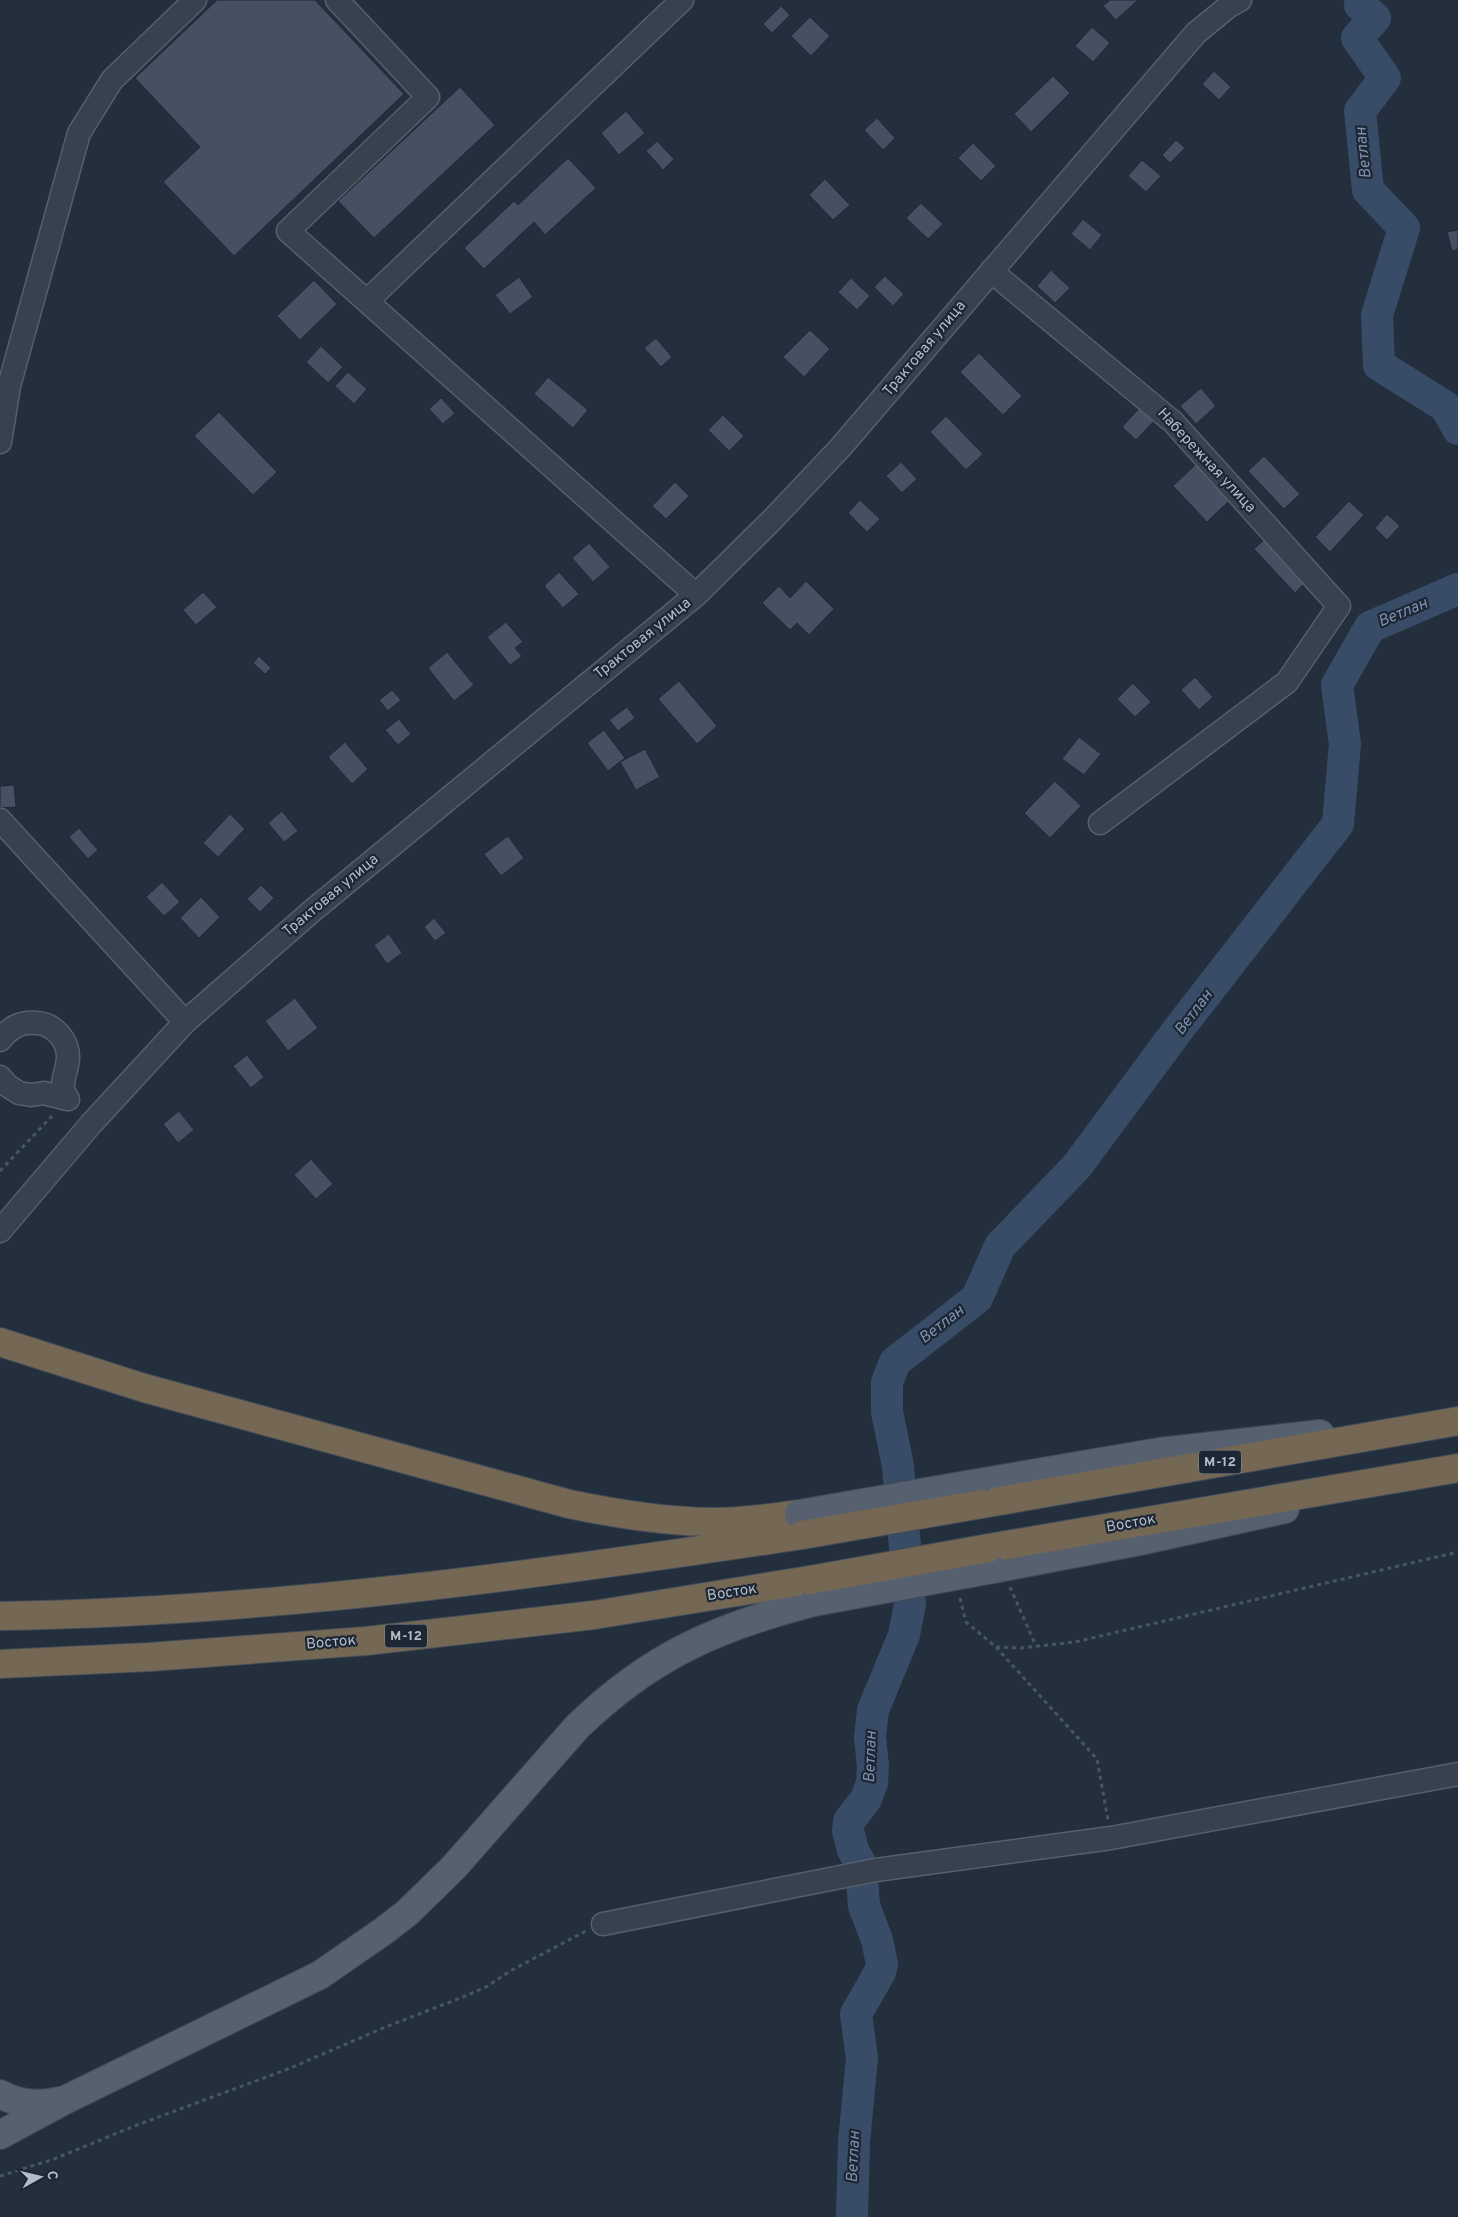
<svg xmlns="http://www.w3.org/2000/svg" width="1458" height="2217" font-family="Overpass,sans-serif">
  <rect width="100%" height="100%" fill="#242f3e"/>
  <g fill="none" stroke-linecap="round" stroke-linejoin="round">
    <path stroke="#394c67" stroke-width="32" d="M1361 0 1360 5 1375 18 1357 38 1385 78 1360 111 1368 190 1404 228 1377 315 1379 365 1446 407 1458 429
      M852 2217 854 2142 862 2058 856 2014 880 1972 882 1964 877 1940 864 1906 861 1865 853 1850 848 1831 849 1821 866 1799 872 1783 873 1766 870 1737 873 1710 904 1635 910 1604 898 1466 887 1412V1382L895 1362 977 1298 1000 1246 1077 1166 1177 1031 1338 824 1345 744 1337 685 1370 627 1458 589"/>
  </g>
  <path fill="#455162" stroke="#1f2835" d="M217 0H315L404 94 234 256 163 182 200 147 135 78Z
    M1110 0H1136L1137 1 1116 20 1103 6Z
    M781 6 790 15 772 33 763 24Z
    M810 17 830 36 811 56 791 36Z
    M1092 27 1110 43 1093 62 1075 46Z
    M1214 71 1231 87 1219 100 1202 84Z
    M1053 76 1070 93 1031 132 1014 114Z
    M460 87 495 125 374 238 338 201Z
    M626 111 645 133 619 155 601 133Z
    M877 118 895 138 883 150 864 130Z
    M1176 140 1185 148 1170 163 1162 155Z
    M657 141 674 159 663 170 646 151Z
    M973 143 996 166 981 181 958 158Z
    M568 158 596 188 545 235 534 222 484 269 464 248 514 201 518 205Z
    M1142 160 1161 176 1146 192 1128 176Z
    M825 179 850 205 833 220 809 195Z
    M921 203 943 224 928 239 906 218Z
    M1083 219 1102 235 1090 250 1071 234Z
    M1458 230V249L1452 251 1447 232Z
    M1051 270 1070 288 1055 303 1037 286Z
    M885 276 904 294 893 306 874 287Z
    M519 277 533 297 510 314 495 295Z
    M851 278 870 296 857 310 838 292Z
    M314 280 337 304 300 340 277 316Z
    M810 330 830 349 804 377 783 357Z
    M656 338 672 357 661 367 644 348Z
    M321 346 343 367 328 383 306 362Z
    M979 353 1022 396 1003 415 960 372Z
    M348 372 367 389 354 404 335 386Z
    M548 377 588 410 573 428 534 394Z
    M1201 388 1216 406 1196 424 1180 406Z
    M441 398 455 413 443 424 429 409Z
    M1142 405 1157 418 1136 440 1122 427Z
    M219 412 277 472 253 495 194 436Z
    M723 415 744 436 729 451 708 430Z
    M946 416 983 454 966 470 930 432Z
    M1264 456 1300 494 1284 509 1248 471Z
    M901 462 917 479 902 493 886 476Z
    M1196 464 1230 500 1207 522 1173 486Z
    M675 482 689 496 666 519 652 506Z
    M860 500 880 519 867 532 848 513Z
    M1349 501 1364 515 1330 552 1315 537Z
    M1387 514 1400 526 1387 540 1375 528Z
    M1267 537 1308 580 1295 593 1254 549Z
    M589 543 610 567 593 582 572 558Z
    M559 572 579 594 563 608 544 586Z
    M806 581 834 609 809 635 797 623 790 630 762 603 779 586 790 598Z
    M203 592 217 607 196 625 183 610Z
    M506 622 523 642 515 648 522 656 510 665 487 637Z
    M447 652 474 685 454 701 428 668Z
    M259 656 271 668 265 674 253 663Z
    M1195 677 1213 697 1199 710 1181 690Z
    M679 681 717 726 697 744 658 699Z
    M1133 683 1151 702 1135 717 1117 699Z
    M392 690 401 700 388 711 379 700Z
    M627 707 635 718 618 731 609 720Z
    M399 719 411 734 398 745 385 730Z
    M604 730 625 758 608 771 587 743Z
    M1079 737 1101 754 1084 775 1062 759Z
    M345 742 368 769 352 784 328 757Z
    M645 749 660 777 636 790 620 762Z
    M1055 781 1081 806 1050 838 1024 813Z
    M14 785 16 807 0 808V786Z
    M282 811 298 831 284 842 268 823Z
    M230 814 245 829 218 857 203 843Z
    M79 828 98 850 88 859 69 837Z
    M508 836 524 858 501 876 484 854Z
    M162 882 180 902 164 916 146 897Z
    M261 885 274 898 260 912 247 899Z
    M201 897 220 917 199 938 180 918Z
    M434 918 446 933 435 941 424 927Z
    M389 934 402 953 387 964 374 945Z
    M295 998 318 1028 288 1051 265 1021Z
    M247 1055 264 1077 251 1088 233 1066Z
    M179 1111 194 1130 178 1143 163 1124Z
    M311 1159 333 1184 316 1199 294 1175Z"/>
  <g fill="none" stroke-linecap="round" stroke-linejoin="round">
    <g stroke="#565f6c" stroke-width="25">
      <path id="minor" d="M337 0 428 97 288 231 696 595
        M991 271 1173 422 1339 606 1287 682 1100 823
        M367 301 682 0
        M0 442 9 386 79 133 112 80 195 0
        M0 820 185 1022
        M0 1040C10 1028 20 1021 37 1023 54 1024 68 1040 68 1057 68 1068 62 1078 63 1088 63 1092 66 1096 68 1099L44 1093 31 1095 19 1093 8 1086 0 1077
        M0 1231 91 1124 185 1022 312 911 696 595 773 519 840 448 1196 33 1229 6 1240 0
        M603 1924 876 1870 1111 1838 1458 1774"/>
    </g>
    <g stroke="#414a57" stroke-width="30">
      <path id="major" d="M978 1483 1159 1452 1320 1434
        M993 1569 1140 1541 1285 1509
        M0 2094C18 2104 39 2106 59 2101
        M0 2135 65 2100 320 1975 385 1930 408 1912 454 1867 577 1727C650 1656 717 1627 814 1602"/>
    </g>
    <g stroke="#434c59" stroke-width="30">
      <path id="highway" d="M0 1342 144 1388 569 1504C617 1514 665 1522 714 1522 742 1522 771 1518 799 1514
        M982 1504 1458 1421
        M989 1548 1458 1468
        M0 1616C270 1612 536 1575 802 1535
        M0 1664 150 1657 366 1641 594 1615 810 1580"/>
    </g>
    <path stroke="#44595c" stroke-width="3" stroke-dasharray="4 4" stroke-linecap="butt" d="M0 1171 52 1116
      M1010 1587 1036 1646
      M960 1598 966 1622 996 1647 1021 1648 1075 1642 1458 1552
      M996 1647 1097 1759 1108 1820
      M0 2176 54 2159 137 2125 288 2069 388 2026 463 1997 488 1986 510 1971 586 1931"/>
    <use href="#minor" stroke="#38414e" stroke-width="22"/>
    <use href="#major" stroke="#56606e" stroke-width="28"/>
    <use href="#highway" stroke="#746855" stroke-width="28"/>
    <g stroke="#414a57" stroke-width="30" stroke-linecap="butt">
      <path id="major-bridge" d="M799 1514 978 1483
        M814 1602 993 1569"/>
    </g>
    <g stroke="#434c59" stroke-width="30" stroke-linecap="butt">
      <path id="highway-bridge" d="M802 1535 982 1504
        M810 1580 989 1548"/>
    </g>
    <use href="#major-bridge" stroke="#56606e" stroke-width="28"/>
    <use href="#highway-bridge" stroke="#746855" stroke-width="28"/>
  </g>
  <g text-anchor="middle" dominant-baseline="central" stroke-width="4.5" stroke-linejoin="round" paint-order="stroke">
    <g fill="#1d2633" stroke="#878f9c" stroke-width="1">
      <rect x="1199" y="1450.5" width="42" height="23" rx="4"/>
      <rect x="385" y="1624.5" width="42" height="23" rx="4"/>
    </g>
    <g font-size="14" font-weight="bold" fill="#b4bcc9">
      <text x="1220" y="1462">М-12</text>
      <text x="406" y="1636">М-12</text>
    </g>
    <g font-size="15" fill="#b4bcc9" stroke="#1d2633">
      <text transform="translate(925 349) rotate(-50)">Трактовая улица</text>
      <text transform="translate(1206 461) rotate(47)">Набережная улица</text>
      <text transform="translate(643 639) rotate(-39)">Трактовая улица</text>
      <text transform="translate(331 896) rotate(-40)">Трактовая улица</text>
      <text transform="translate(1131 1524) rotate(-10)">Восток</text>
      <text transform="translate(732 1593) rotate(-9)">Восток</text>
      <text transform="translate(331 1643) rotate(-5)">Восток</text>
    </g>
    <g font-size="16" font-style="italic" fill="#7c92b1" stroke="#1d2633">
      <text transform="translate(1364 153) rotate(-96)">Ветлан</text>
      <text transform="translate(1403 613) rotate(-23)">Ветлан</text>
      <text transform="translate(1194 1013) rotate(-53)">Ветлан</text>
      <text transform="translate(942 1325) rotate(-38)">Ветлан</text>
      <text transform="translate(871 1757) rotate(-88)">Ветлан</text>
      <text transform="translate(854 2157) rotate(-87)">Ветлан</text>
    </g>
  </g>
  <g transform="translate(40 2177) rotate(82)" stroke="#1d2633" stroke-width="4" paint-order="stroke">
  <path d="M0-4L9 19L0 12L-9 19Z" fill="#b4bcc9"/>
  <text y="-8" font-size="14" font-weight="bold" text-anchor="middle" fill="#b4bcc9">С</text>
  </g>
</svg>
